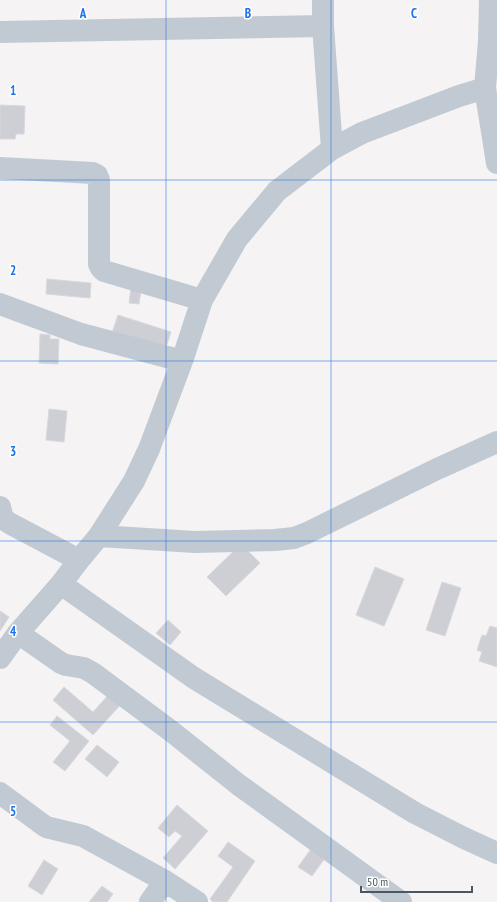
<svg xmlns="http://www.w3.org/2000/svg" width="497" height="902" font-family="'PT Sans Narrow',sans-serif">
  <rect width="100%" height="100%" fill="#f5f3f3"/>
  <path fill="#cdcfd5" stroke="#d7d9de" d="M0 105 25 106 24 134H16L15 139H0Z
    M47 279 91 283 90 298 46 294Z
    M131 288 141 290 139 304 129 303Z
    M118 315 171 332 164 353 111 336Z
    M40 334 50 335V339H59L58 364 39 363Z
    M49 409 67 411 64 442 46 440Z
    M241 544 260 563 226 596 207 577Z
    M375 567 404 579 384 626 356 615Z
    M442 582 461 588 445 636 426 630Z
    M0 611 9 617 0 631Z
    M168 620 181 632 170 645 156 633Z
    M490 626 497 628V667L479 661 482 652 477 650 482 635 486 636Z
    M64 687 93 712 111 692 123 702 93 735 53 700Z
    M57 716 89 741 65 771 53 762 70 741 50 725Z
    M97 745 119 762 107 777 85 759Z
    M177 805 208 831 175 869 163 858 182 836 175 831 169 837 158 828Z
    M228 842 255 861 227 902H213L210 899 233 867 218 856Z
    M311 849 325 858 312 876 298 867Z
    M44 860 58 869 42 895 28 886Z
    M102 886 113 894 107 902H89Z"/>
  <g fill="none" stroke-linecap="round" stroke-linejoin="round">
    <path stroke="#c1cad2" stroke-width="22" d="M323 0V26L332 149
      M490 0 489 41 485 88 497 163
      M0 32 323 26
      M0 168 93 173 97 175 99 180V264L101 268 104 271 202 300
      M0 304 81 334 182 361
      M0 507 3 519 11 524 79 560
      M99 536 195 542 275 540 294 538 307 533 437 469 497 442
      M61 584 194 678 415 813 464 838 497 853
      M18 633 61 663 66 665 84 668 93 673 171 731 239 785 401 902
      M0 658 18 633 61 584 79 560 99 536 134 481 149 449 182 361 202 300 237 239 277 191 332 149 362 133 459 96 485 88
      M0 793 46 827 83 836 165 881 197 902
      M150 902 165 881"/>
  </g>
  <path fill="none" stroke="#1a73e8" stroke-width="1" stroke-opacity="0.55" d="M166 0V902M331 0V902M0 180H497M0 361H497M0 541H497M0 722H497"/>
  <g font-size="13" text-anchor="middle" font-weight="bold" fill="#1a73e8" stroke="#fff" stroke-width="3" stroke-linejoin="round" paint-order="stroke">
    <text x="83" y="18">A</text>
    <text x="248" y="18">B</text>
    <text x="414" y="18">C</text>
    <text x="13" y="95">1</text>
    <text x="13" y="275">2</text>
    <text x="13" y="456">3</text>
    <text x="13" y="636">4</text>
    <text x="13" y="816">5</text>
  </g>
  <path d="M361 886v6h111v-6" fill="none" stroke="#4a5661" stroke-width="2"/>
  <text x="367" y="886" font-size="12" fill="#4a5661" stroke="#ffffff" stroke-width="3" paint-order="stroke">50 m</text>
</svg>
